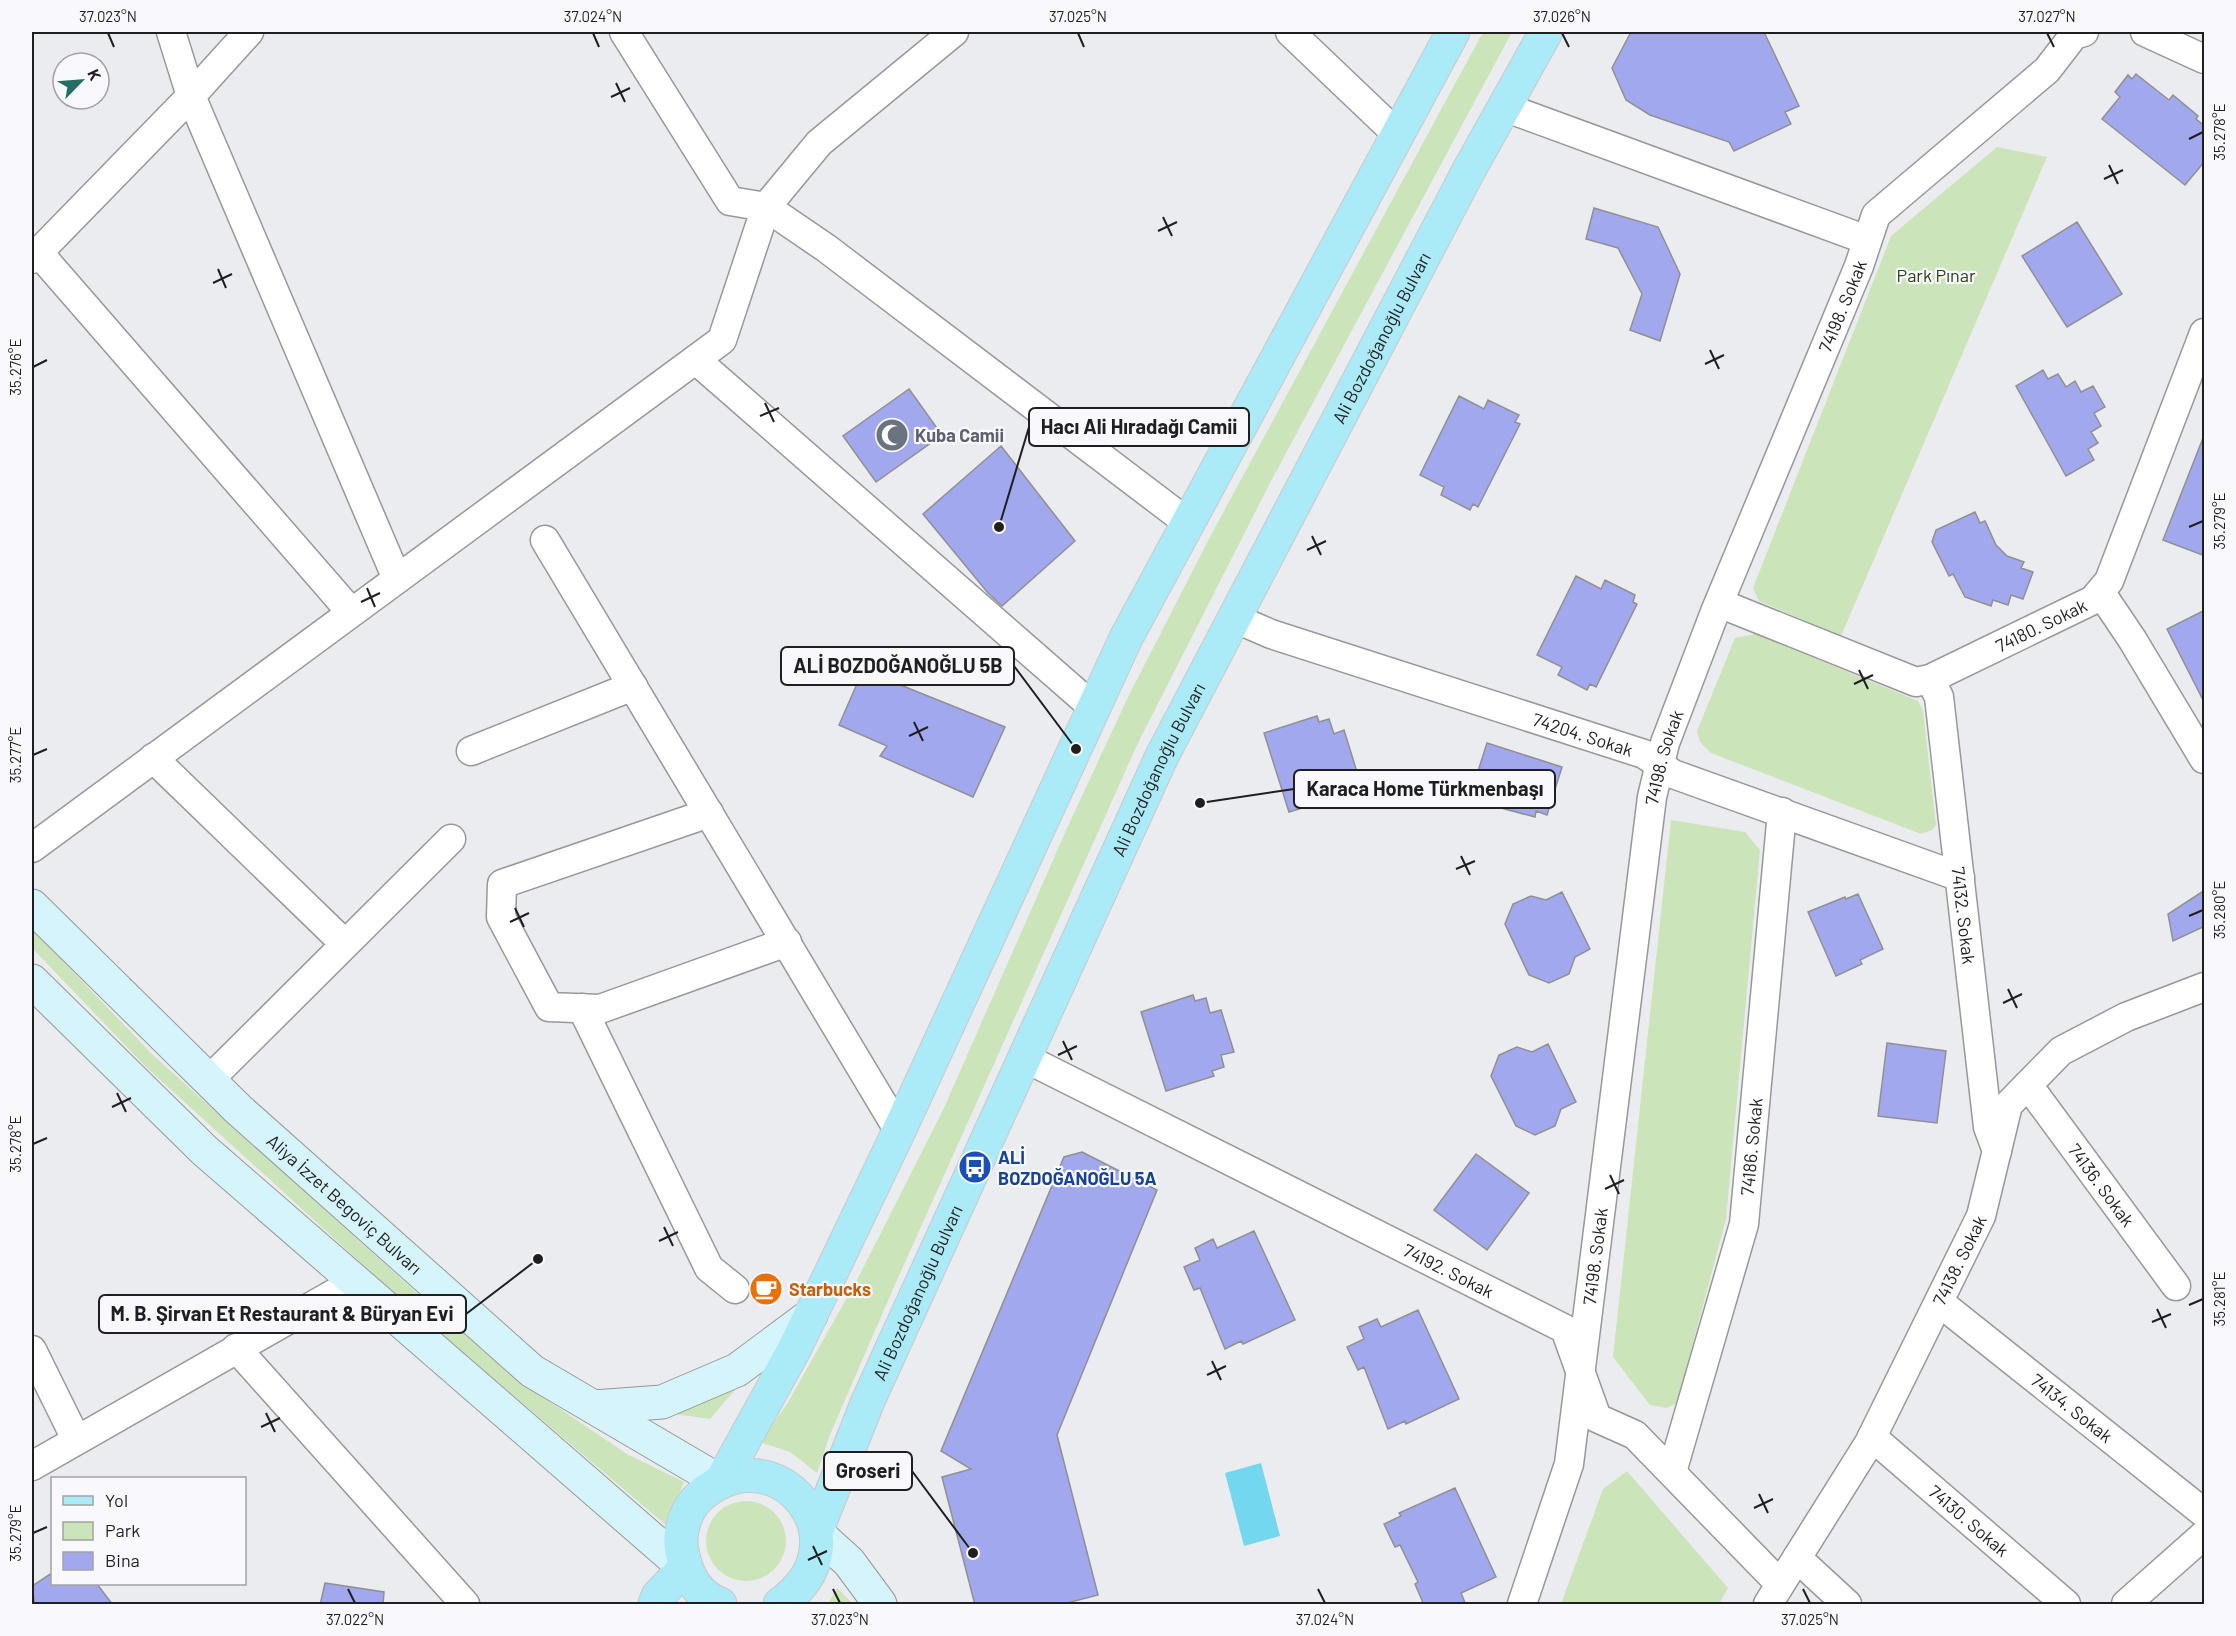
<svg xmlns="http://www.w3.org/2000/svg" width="2236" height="1636" font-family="Barlow,sans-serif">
  <rect width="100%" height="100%" fill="#ebecf0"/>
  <path fill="#cce4ba" d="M1483 32H1512L1270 483 1138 743 893 1289 829 1437 817 1473 790 1452 760 1442 787 1404 858 1278 943 1110 1068 826 1129 695 1211 535Z
    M1997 147 2047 157 1841 636 1759 601 1753 588 1891 236Z
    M1756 634 1918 701 1923 710 1936 825 1932 830 1921 834 1711 753 1700 742 1697 731 1735 638Z
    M1671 820 1745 832 1760 850 1726 1219 1677 1403 1667 1408 1650 1405 1613 1357Z
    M32 929 154 1056 428 1303 532 1390 627 1454 684 1482 666 1525 416 1313 145 1066 32 948Z
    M741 1383 710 1419 668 1413Z
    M1627 1471 1728 1588 1719 1604H1561L1603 1489Z
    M706 1541a40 40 0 1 1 80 0a40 40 0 1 1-80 0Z
    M837 1588 853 1604H828Z"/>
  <path fill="#73d7f0" d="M1261 1463 1280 1536 1244 1546 1225 1473Z"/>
  <path fill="#a2a8ed" stroke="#909093" stroke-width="1.5" d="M1631 32H1764L1799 106 1785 112 1791 124 1734 151 1729 142 1650 115 1626 100 1612 68Z
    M2136 74 2169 100 2173 95 2198 116 2196 119 2205 126V161L2185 185 2102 119 2120 97 2115 92 2128 75 2132 79Z
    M1594 208 1658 227 1680 274 1660 341 1630 330 1642 294 1618 248 1586 239Z
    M2077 222 2122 294 2067 327 2022 256Z
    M2043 370 2048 379 2058 374 2066 387 2075 381 2081 392 2093 386 2105 407 2094 413 2101 426 2091 432 2098 443 2088 449 2094 460 2066 476 2016 386Z
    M909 389 942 435 876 482 843 436Z
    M1459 396 1484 409 1488 400 1519 415 1515 422 1520 424 1478 507 1473 504 1470 510 1441 495 1444 487 1420 475Z
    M2203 438H2205V556L2163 540Z
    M1001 446 1075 541 1002 606 988 593 923 514Z
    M1975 512 1980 523 1985 521 1996 545 2007 556 2024 562 2021 568 2033 572 2023 599 2011 595 2008 605 1993 600 1991 606 1965 597 1953 574 1949 576 1932 542 1936 530Z
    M1576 576 1601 589 1605 580 1635 595 1633 602 1637 604 1596 687 1590 684 1587 690 1558 675 1562 667 1537 655Z
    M2205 610V704L2167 629Z
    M863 670 1005 727 973 797 880 756 887 746 839 725Z
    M1317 716 1319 722 1329 719 1334 734 1344 730 1357 772 1344 777 1348 788 1336 792 1338 797 1289 812 1264 733Z
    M1487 743 1562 767 1547 815 1536 811 1535 817 1501 808 1481 802 1483 797 1471 793Z
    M2205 890V926L2173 941 2168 914Z
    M1562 892 1590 949 1575 957 1569 974 1549 983 1529 975 1505 924 1513 904 1531 896 1546 900Z
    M1858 894 1883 949 1860 960 1862 964 1836 976 1808 912 1845 897 1846 899Z
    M1193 995 1195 1001 1206 998 1210 1013 1221 1010 1234 1052 1221 1055 1224 1067 1212 1071 1214 1076 1166 1091 1141 1012Z
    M1887 1043 1946 1051 1937 1123 1878 1116Z
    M1548 1044 1576 1102 1561 1109 1555 1126 1535 1135 1516 1126 1491 1076 1499 1055 1517 1047 1532 1052Z
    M1082 1152 1157 1190 1057 1435 1098 1595 1059 1605H975L942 1477 971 1469 941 1451 1064 1157Z
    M1476 1154 1529 1193 1487 1250 1434 1210Z
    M1254 1231 1295 1320 1243 1344 1241 1341 1225 1349 1200 1288 1194 1290 1184 1267 1200 1260 1195 1248 1213 1239 1217 1248Z
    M1418 1310 1459 1399 1406 1424 1405 1421 1388 1429 1364 1367 1358 1370 1347 1347 1364 1339 1359 1327 1377 1319 1381 1327Z
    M1455 1488 1496 1577 1461 1593 1466 1605H1424L1415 1584 1418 1582 1400 1545 1395 1547 1384 1524 1401 1516 1399 1513Z
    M52 1573V1584H97L113 1605H35L32 1586Z
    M325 1583 384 1592 383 1605H320Z"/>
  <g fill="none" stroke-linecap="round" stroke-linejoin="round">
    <g stroke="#97989b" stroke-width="31">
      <g id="minor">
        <path d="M171 32 191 96 397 579"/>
        <path d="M624 32 730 201 766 207 826 248 1187 522"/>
        <path d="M1290 32 1397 134"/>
        <path d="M2145 32 2204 59"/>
        <path d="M1504 107 1867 240"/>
        <path d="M38 252 351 612"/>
        <path d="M32 259 191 96 249 32"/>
        <path d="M696 360 1094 708"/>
        <path d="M545 540 899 1131"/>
        <path d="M2101 593 2132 639 2204 759"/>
        <path id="s1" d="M1719 603 1916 682 1930 679 2093 600 2109 581 2204 333"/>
        <path id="s2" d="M1234 618 1271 634 1644 754 1673 774 1960 877"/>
        <path id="s3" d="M1930 679 1939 697 1988 1127 1997 1151"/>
        <path d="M471 751 633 686"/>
        <path d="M153 758 345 944"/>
        <path d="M709 813 502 884 501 917 549 1007 600 1009 787 942"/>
        <path d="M32 848 722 340 766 207 819 143 954 32"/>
        <path d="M582 1008 709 1268 735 1289"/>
        <path id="s4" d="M1025 1058 1565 1329 1597 1418 1635 1435 1780 1584"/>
        <path d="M209 1080 451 839"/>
        <path id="s5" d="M2028 1085 2176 1286"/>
        <path id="s6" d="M1939 1302 2204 1513"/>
        <path d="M236 1348 465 1604"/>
        <path d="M32 1350 76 1439"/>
        <path id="s7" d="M1872 1437 2066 1604"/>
        <path d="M32 1466 356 1281"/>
        <path id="s8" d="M1672 1472 1744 1224 1782 812"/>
        <path d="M1797 1558 1847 1604"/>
        <path id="s9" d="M1522 1604 1569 1464 1652 797 1665 743 1715 612 1859 266 1876 215 2047 70 2074 35 2084 32"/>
        <path id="s10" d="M1768 1604 1869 1443 1981 1216 2008 1105 2061 1051 2126 1017 2204 987"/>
        <path d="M2126 1604 2204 1535"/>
      </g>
    </g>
    <g stroke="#97989b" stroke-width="35">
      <g id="secondary">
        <path id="s11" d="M32 906 238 1109 532 1371 721 1482"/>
        <path d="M32 981 204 1150 685 1568"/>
        <path d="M594 1407 662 1402 737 1370 811 1315"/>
        <path d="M816 1532 849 1562 880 1604"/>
      </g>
    </g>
    <g stroke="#c9c9ca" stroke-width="35">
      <g id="primary">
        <path d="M721 1482 795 1348 899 1131 1126 638 1453 32"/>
        <path id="s12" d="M816 1532 868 1401 1162 756 1469 170 1546 32"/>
        <path d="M655 1604 658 1596 685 1568"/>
        <path d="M720 1604C697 1596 686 1573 682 1551 678 1533 686 1509 699 1497 775 1428 870 1541 780 1604"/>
      </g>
    </g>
    <use href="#minor" stroke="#fff" stroke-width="28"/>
    <use href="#secondary" stroke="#d5f4fb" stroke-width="33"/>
    <use href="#primary" stroke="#abeaf7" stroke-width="33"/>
  </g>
  <path fill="none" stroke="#1f1f21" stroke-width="2" d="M108 33 114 47M593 33 599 47M1078 33 1084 47M1562 33 1569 47M2047 33 2054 47M616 83 625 102M611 97 630 88M2189 139 2203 132M2109 165 2118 184M2104 179 2123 170M1163 217 1172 236M1158 231 1177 222M218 269 226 288M213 283 232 274M1710 350 1719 369M1705 364 1724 355M33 367 47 360M765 403 774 422M760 416 779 408M2189 527 2203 521M1312 536 1321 555M1307 550 1326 541M367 588 375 607M361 602 380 593M1859 670 1868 689M1854 684 1873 675M914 722 923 741M909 736 928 727M33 755 47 749M1461 856 1470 875M1456 869 1475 861M515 908 524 927M2189 916 2203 910M510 922 529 913M2008 989 2017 1008M2003 1003 2022 994M1063 1041 1072 1060M1058 1055 1077 1046M117 1093 126 1112M112 1107 131 1098M33 1144 47 1138M1610 1175 1619 1194M1605 1189 1624 1180M664 1227 673 1246M659 1241 678 1232M2189 1305 2203 1299M2157 1309 2166 1328M2152 1322 2171 1314M1212 1361 1221 1380M1207 1375 1226 1366M266 1413 275 1432M261 1427 280 1418M1759 1494 1768 1513M1754 1508 1773 1499M33 1533 47 1527M813 1546 822 1565M808 1560 827 1551M348 1589 355 1603M833 1589 840 1603M1318 1589 1325 1603M1803 1589 1810 1603"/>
  <defs>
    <g id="mosque-disc" transform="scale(1.725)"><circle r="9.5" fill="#6b7280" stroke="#f9f9fd"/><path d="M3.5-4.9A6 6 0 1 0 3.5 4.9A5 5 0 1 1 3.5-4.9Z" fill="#fff"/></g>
    <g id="bus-disc" transform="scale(1.725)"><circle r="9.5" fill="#1a4fb4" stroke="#f9f9fd"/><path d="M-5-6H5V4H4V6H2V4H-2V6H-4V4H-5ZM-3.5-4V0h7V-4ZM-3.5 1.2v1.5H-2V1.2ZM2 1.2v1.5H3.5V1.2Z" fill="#fff"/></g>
    <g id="cafe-disc" transform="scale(1.725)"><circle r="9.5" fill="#e8710a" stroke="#f9f9fd"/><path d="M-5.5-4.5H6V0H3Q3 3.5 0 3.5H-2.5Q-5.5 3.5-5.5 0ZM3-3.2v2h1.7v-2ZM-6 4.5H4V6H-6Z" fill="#fff"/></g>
  </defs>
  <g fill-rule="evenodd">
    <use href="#mosque-disc" x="892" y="435"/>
    <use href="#bus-disc" x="975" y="1167"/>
    <use href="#cafe-disc" x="766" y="1289"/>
  </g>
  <g text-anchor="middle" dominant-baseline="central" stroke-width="4.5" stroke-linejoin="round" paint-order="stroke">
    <g font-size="18" fill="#2b4314" stroke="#f9f9fd">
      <text x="1936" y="275">Park Pınar</text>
    </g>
    <g font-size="18" fill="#1f1f21" stroke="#f9f9fd">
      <text stroke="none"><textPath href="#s9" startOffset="1347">74198. Sokak</textPath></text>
      <text stroke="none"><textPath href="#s12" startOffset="1322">Ali Bozdoğanoğlu Bulvarı</textPath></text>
      <text stroke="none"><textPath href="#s1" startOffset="350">74180. Sokak</textPath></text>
      <text stroke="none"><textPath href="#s2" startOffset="368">74204. Sokak</textPath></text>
      <text stroke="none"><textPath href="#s9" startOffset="861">74198. Sokak</textPath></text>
      <text stroke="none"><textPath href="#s12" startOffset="836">Ali Bozdoğanoğlu Bulvarı</textPath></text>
      <text stroke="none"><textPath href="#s3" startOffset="240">74132. Sokak</textPath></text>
      <text stroke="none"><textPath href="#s8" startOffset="336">74186. Sokak</textPath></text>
      <text stroke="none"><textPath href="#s5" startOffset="124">74136. Sokak</textPath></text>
      <text stroke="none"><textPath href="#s11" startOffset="432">Aliya İzzet Begoviç Bulvarı</textPath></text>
      <text stroke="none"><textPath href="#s9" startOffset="357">74198. Sokak</textPath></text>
      <text stroke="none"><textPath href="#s10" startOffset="394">74138. Sokak</textPath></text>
      <text stroke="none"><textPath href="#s4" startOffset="474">74192. Sokak</textPath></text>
      <text stroke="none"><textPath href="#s12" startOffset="260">Ali Bozdoğanoğlu Bulvarı</textPath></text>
      <text stroke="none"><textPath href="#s6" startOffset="170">74134. Sokak</textPath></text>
      <text stroke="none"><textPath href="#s7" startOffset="128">74130. Sokak</textPath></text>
    </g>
    <g font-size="18" font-weight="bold" fill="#5b616d" stroke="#f9f9fd" text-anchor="start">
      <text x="915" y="435">Kuba Camii</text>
    </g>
    <g font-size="18" font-weight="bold" fill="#164399" stroke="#f9f9fd" text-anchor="start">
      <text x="998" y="1157">ALİ<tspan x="998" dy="21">BOZDOĞANOĞLU 5A</tspan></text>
    </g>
    <g font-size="18" font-weight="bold" fill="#c56008" stroke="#f9f9fd" text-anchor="start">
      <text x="789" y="1289">Starbucks</text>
    </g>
  </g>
  <path fill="none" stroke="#1f1f21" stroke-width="2" d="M999 527L1029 427M1076 749L1014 666M1200 803L1294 789M538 1259L466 1314M973 1553L912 1471"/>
  <g fill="#1f1f21" stroke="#f9f9fd" stroke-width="2">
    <circle cx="999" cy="527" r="6"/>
    <circle cx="1076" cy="749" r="6"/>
    <circle cx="1200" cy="803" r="6"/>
    <circle cx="538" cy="1259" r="6"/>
    <circle cx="973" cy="1553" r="6"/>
  </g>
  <g fill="#f9f9fd" stroke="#1f1f21" stroke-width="2">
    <rect x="1029" y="408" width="220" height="38" rx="6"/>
    <rect x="781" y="647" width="233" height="38" rx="6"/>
    <rect x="1294" y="770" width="261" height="38" rx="6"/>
    <rect x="99" y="1295" width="367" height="38" rx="6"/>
    <rect x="824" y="1452" width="88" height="38" rx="6"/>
  </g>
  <g font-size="20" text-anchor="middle" font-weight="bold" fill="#1f1f21">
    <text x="1139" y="434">Hacı Ali Hıradağı Camii</text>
    <text x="898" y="673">ALİ BOZDOĞANOĞLU 5B</text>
    <text x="1425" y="796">Karaca Home Türkmenbaşı</text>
    <text x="282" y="1321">M. B. Şirvan Et Restaurant &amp; Büryan Evi</text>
    <text x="868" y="1478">Groseri</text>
  </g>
  <rect width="2236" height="1636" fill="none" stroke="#f9f9fd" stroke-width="66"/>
  <rect x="51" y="1477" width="195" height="108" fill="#f9f9fd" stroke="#a2a2a5" stroke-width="1.5"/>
  <rect x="63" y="1496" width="30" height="9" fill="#abeaf7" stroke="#a2a2a5" stroke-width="1.5"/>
  <text x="105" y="1507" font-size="18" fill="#1f1f21">Yol</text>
  <rect x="63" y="1522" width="30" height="18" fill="#cce4ba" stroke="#a2a2a5" stroke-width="1.5"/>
  <text x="105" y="1537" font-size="18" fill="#1f1f21">Park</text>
  <rect x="63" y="1552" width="30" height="18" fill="#a2a8ed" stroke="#a2a2a5" stroke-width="1.5"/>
  <text x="105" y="1567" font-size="18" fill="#1f1f21">Bina</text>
  <g transform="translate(81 81) rotate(65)"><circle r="28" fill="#f9f9fd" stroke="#a2a2a5" stroke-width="1.5"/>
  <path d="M0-4.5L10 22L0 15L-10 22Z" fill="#246d65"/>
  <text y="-9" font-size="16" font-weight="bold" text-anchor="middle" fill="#1f1f21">K</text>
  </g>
  <rect x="33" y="33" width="2170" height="1570" fill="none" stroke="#1f1f21" stroke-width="2"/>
  <g font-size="15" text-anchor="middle" fill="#1f1f21">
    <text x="108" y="22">37.023°N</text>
    <text x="593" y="22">37.024°N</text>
    <text x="1078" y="22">37.025°N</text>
    <text x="1562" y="22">37.026°N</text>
    <text x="2047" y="22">37.027°N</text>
    <text transform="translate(2220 132) rotate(-90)" y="5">35.278°E</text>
    <text transform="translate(16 367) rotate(-90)" y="5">35.276°E</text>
    <text transform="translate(2220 521) rotate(-90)" y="5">35.279°E</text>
    <text transform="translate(16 755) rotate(-90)" y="5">35.277°E</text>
    <text transform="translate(2220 910) rotate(-90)" y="5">35.280°E</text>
    <text transform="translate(16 1144) rotate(-90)" y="5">35.278°E</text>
    <text transform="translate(2220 1299) rotate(-90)" y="5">35.281°E</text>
    <text transform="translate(16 1533) rotate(-90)" y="5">35.279°E</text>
    <text x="355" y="1625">37.022°N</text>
    <text x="840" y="1625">37.023°N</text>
    <text x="1325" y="1625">37.024°N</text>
    <text x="1810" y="1625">37.025°N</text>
  </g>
</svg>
